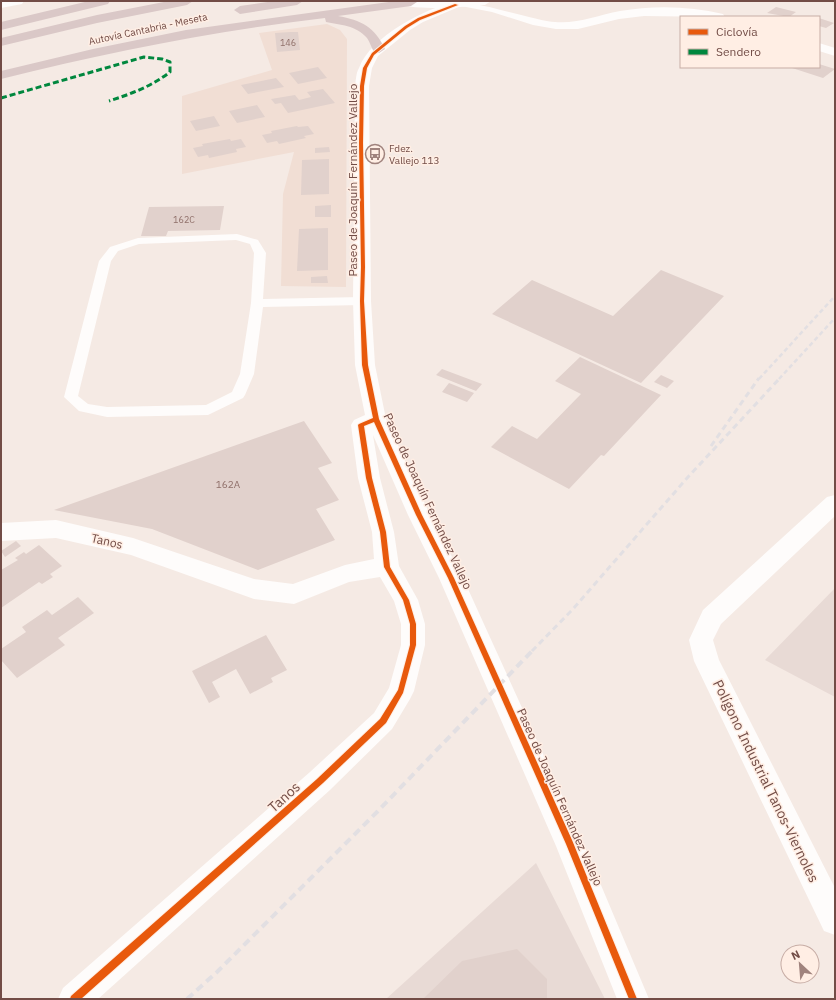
<svg xmlns="http://www.w3.org/2000/svg" width="836" height="1000" font-family="'IBM Plex Sans',sans-serif">
  <rect width="100%" height="100%" fill="#f5eae4"/>
  <path fill="#f1ded4" d="M327 24 340 30 347 39 346 287 281 286 283 194 294 152 182 174V96L272 70 259 33Z"/>
  <path fill="#e8dad5" d="M835 588V697L765 660Z
    M536 863 605 999H386Z"/>
  <path fill="#e1d1cc" d="M776 7 796 12 789 17 767 13Z
    M819 18 834 23 826 28 819 26Z
    M291 32H298L300 50 277 52 275 33Z
    M819 64 835 69 823 78 789 67H819Z
    M318 67 327 78 298 84 289 73Z
    M276 78 284 87 248 94 241 85Z
    M323 89 335 103 288 113 281 103 275 104 271 99 295 95 299 100 311 97 307 92Z
    M257 105 265 117 237 123 229 111Z
    M214 116 220 126 196 131 190 121Z
    M297 126 298 127 308 126 314 134 304 136 306 138 279 144 277 141 267 143 262 135 272 133 271 131Z
    M230 139 231 141 241 139 246 147 236 149 237 152 209 158 208 155 198 157 193 148 203 146 202 144Z
    M329 147 330 152 315 153V148Z
    M329 159V194L301 195 302 160Z
    M331 205V217H315V206Z
    M224 206 220 230 168 231 166 236H141L149 207Z
    M328 228V270L297 271 299 229Z
    M661 270 724 296 641 383 492 314 532 280 613 316Z
    M327 276 328 283H311V277Z
    M580 357 661 395 604 456 601 455 569 489 491 447 512 426 537 439 581 394 555 381Z
    M442 369 482 384 476 391 436 375Z
    M661 375 674 381 667 388 654 382Z
    M449 383 474 393 467 402 442 392Z
    M304 421 332 463 318 468 339 500 316 509 335 540 258 570 152 529 54 510Z
    M16 541 21 546 5 557 1 551Z
    M39 545 62 566 50 574 53 577 42 584 39 582 1 608V570L18 560 15 558 24 552 26 554Z
    M78 597 94 613 58 638 65 645 17 678 1 660V649L26 632 22 627 47 610 52 615Z
    M266 635 287 670 271 678 273 682 250 694 236 669 212 682 220 697 209 703 192 671Z
    M517 949 547 979V999H423L462 961Z"/>
  <g fill="none" stroke-linecap="round" stroke-linejoin="round">
    <path fill="#fefcfb" fill-rule="evenodd" d="M237 234 258 240 266 253 263 299 362 297 368 301 362 305 263 307 254 374 245 395 243 398 208 415 107 417 79 411 64 397 99 261 110 247 138 238ZM236 240 250 244 254 253 251 303 240 374 232 392 206 405 107 407 88 404 78 396 111 261 118 251 139 244Z"/>
    <path fill="#fefcfb" fill-rule="evenodd" d="M1 1H24L22 4 1 8Z
      M456 1 461 3C472 0 537 21 555 22 578 24 598 15 620 11 654 5 690 6 723 14L725 17 644 16 619 19 578 29H556L533 25 492 12 461 6 423 22 410 30 378 56 372 68 369 86 371 301 375 365 386 419 430 515 463 578 579 833 649 999H617L556 846 439 578 408 515 373 435 380 478 394 532 399 566 418 600 425 624V645L414 691 410 699 392 729 330 790 98 999H58L63 988 310 772 374 713 389 688 401 645V624L394 601 380 577 349 582 294 604 254 599 131 555 56 538 1 541V523L56 520 133 538 254 579 293 584 345 565 374 559 372 532 358 478 351 425 354 420 365 415 355 365 353 301 355 86C356 80 356 73 359 68 371 36 425 9 456 1Z
      M819 43 835 48V56L819 51Z
      M835 495V516L721 624 713 640 719 660 835 888V935L824 931 694 661 689 640 703 610 827 497Z"/>
    <path fill="#fefcfb" fill-rule="evenodd" d="M397 1H491L485 5C470 6 406 13 397 1Z"/>
    <path fill="#dac8c7" fill-rule="evenodd" d="M89 1H110L108 4 1 30V22Z
      M169 1H193L187 5 97 23 1 46V38L97 15Z
      M274 1H303L297 5 240 14 234 10 240 6Z
      M396 1 417 2 411 6 338 16C361 20 375 27 385 49L379 53 374 52C371 47 370 42 367 38 356 25 340 25 326 22L325 18C215 31 108 52 1 79V71L93 49 186 30Z"/>
    <path stroke="#e2dfe2" stroke-width="2.5" stroke-dasharray="4.5 3" stroke-linecap="butt" d="M759 379 835 296
      M779 379 835 318"/>
    <path stroke="#e2dfe2" stroke-width="3" stroke-dasharray="6 4" stroke-linecap="butt" d="M711 446 759 378
      M532 651 573 609 688 477 780 378"/>
    <path stroke="#e2dfe2" stroke-width="4" stroke-dasharray="8 5" stroke-linecap="butt" d="M187 999 217 972 377 812 533 650"/>
    <path stroke="#00873e" stroke-width="3" stroke-dasharray="6 3" stroke-linecap="butt" d="M1 98 144 57 162 59 170 62V72C152 86 131 94 109 101"/>
    <g stroke="#ffeee4" stroke-width="2">
      <path id="cycleway" d="M455 4 458 5 420 20 407 28 374 55 367 68 364 86 363 143 365 267 364 301 368 365 379 419 422 515 454 578 572 840 637 999H629L566 844 448 578 416 515 374 422 364 426 372 478 386 532 390 567 409 600 416 624V645L403 693 386 723 323 783 81 999H70L71 996 317 779 380 719 398 690 410 645V624L403 600 384 567 380 532 366 478 358 425 359 424 373 418 362 365 360 301 361 267 359 143 360 86 363 68 372 53 405 26 418 18Z"/>
    </g>
    <use href="#cycleway" fill="#e8590c" fill-rule="evenodd"/>
  </g>
  <defs>
    <g id="bus-ring" transform="scale(1)"><circle r="9.5" fill="#ffeee4" stroke="#a0837d" stroke-width="1.5"/><path d="M-5-6H5V4H4V6H2V4H-2V6H-4V4H-5ZM-3.5-4V0h7V-4ZM-3.5 1.2v1.5H-2V1.2ZM2 1.2v1.5H3.5V1.2Z" fill="#a0837d"/></g>
  </defs>
  <g fill-rule="evenodd">
    <use href="#bus-ring" x="375" y="154"/>
  </g>
  <g text-anchor="middle" dominant-baseline="central" stroke-width="3" stroke-linejoin="round" paint-order="stroke">
    <g font-size="9" fill="#90706a">
      <text x="288" y="42">146</text>
      <text x="184" y="219">162C</text>
    </g>
    <g font-size="10" fill="#724c46" stroke="#ffeee4">
      <text transform="translate(148 29) rotate(-12)">Autovía Cantabria - Meseta</text>
    </g>
    <g font-size="10" fill="#724c46" stroke="#ffeee4" text-anchor="start">
      <text x="389" y="148">Fdez.<tspan x="389" dy="12">Vallejo 113</tspan></text>
    </g>
    <g font-size="10" fill="#90706a">
      <text x="228" y="484">162A</text>
    </g>
    <g font-size="12" fill="#724c46" stroke="#ffeee4">
      <text transform="translate(352 180) rotate(-90)">Paseo de Joaquín Fernández Vallejo</text>
      <text transform="translate(428 501) rotate(65)">Paseo de Joaquín Fernández Vallejo</text>
      <text transform="translate(107 541) rotate(13)">Tanos</text>
      <text transform="translate(560 797) rotate(66)">Paseo de Joaquín Fernández Vallejo</text>
    </g>
    <g font-size="14" fill="#724c46" stroke="#ffeee4">
      <text transform="translate(766 781) rotate(64)">Polígono Industrial Tanos-Viernoles</text>
      <text transform="translate(284 797) rotate(-42)">Tanos</text>
    </g>
  </g>
  <rect width="836" height="1000" fill="none" stroke="#724c46" stroke-width="4"/>
  <rect x="680" y="16" width="140" height="52" fill="#ffeee4" stroke="#c7ada5"/>
  <rect x="688" y="29" width="20" height="6" fill="#e8590c" stroke="#c7ada5"/>
  <text x="716" y="36" font-size="12" fill="#724c46">Ciclovía</text>
  <rect x="688" y="49" width="20" height="6" fill="#00873e" stroke="#c7ada5"/>
  <text x="716" y="56" font-size="12" fill="#724c46">Sendero</text>
  <g transform="translate(800 964) rotate(334)"><circle r="19" fill="#ffeee4" stroke="#c7ada5"/>
  <path d="M0-3L7 15L0 10L-7 15Z" fill="#a0837d"/>
  <text y="-6" font-size="11" font-weight="bold" text-anchor="middle" fill="#724c46">N</text>
  </g>
</svg>
